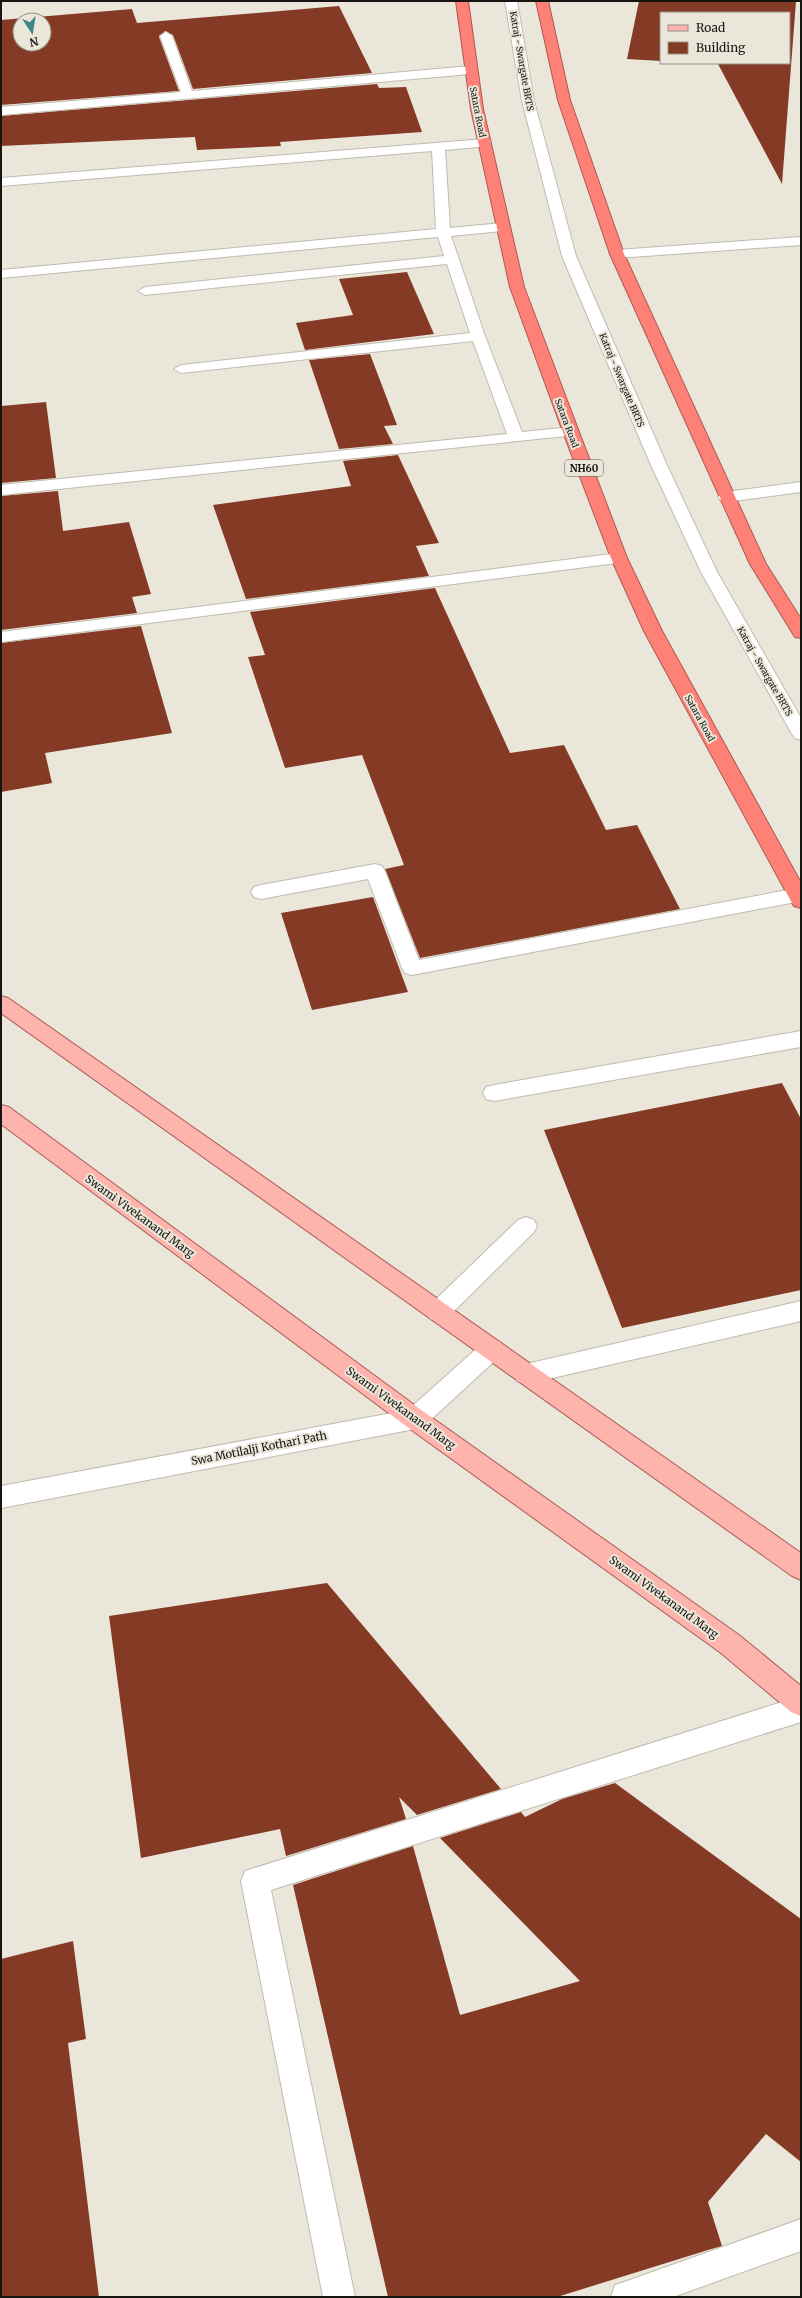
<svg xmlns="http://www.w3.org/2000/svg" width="802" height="2298" font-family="Merriweather,serif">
  <rect width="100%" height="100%" fill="#ebe6da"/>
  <path fill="#853a26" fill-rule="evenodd" d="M639 1H796L782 184 718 64 694 63H789V13H661V61L627 59Z
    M339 6 372 73 193 89 173 35 165 31 159 37 179 91 1 105V20L132 9 137 23ZM20 20H44V44H20Z
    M377 84 379 88 406 87 422 132 280 142 281 146 197 150 195 137 1 146V116Z
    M407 272 434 334 305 350 296 323 353 315 339 279Z
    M370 354 397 425 384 426 393 444 339 449 309 360Z
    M46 402 56 478 1 483V406Z
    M398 455 439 543 416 546 429 576 246 599 213 505 351 486 343 461Z
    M58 491 63 531 129 522 151 594 132 597 137 613 1 630V496Z
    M435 588 510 753 564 745 606 830 637 825 680 909 420 958 385 869 404 865 362 755 285 768 248 657 265 655 250 612Z
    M141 626 172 733 45 753 52 783 1 792V643Z
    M373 897 408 992 312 1010 281 913Z
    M782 1083 801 1119V1290L622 1328 544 1130Z
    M327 1583 501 1789 417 1815 399 1797 406 1819 286 1856 280 1829 141 1858 109 1616Z
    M615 1783 801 1919V2162L766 2134 708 2202 722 2246 708 2250 557 2297H388L293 1885 413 1846 460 2015 580 1981 440 1838 521 1812 525 1817 562 1799Z
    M73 1941 86 2039 68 2043 99 2297H1V1959Z"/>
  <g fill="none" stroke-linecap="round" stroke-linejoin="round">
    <g stroke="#c0bbb0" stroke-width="2">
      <path id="minor" d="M505 1H517L534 101 576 256 666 463 717 572 801 718V740L795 738 792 734 701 572 650 463 562 256 522 101Z
        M166 32 172 36 192 91 470 66 476 70 470 74 1 115V107L181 92 160 36Z
        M485 139 490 140 491 143 490 146 445 150 450 228 502 223 509 227 502 231 451 236 485 336 522 432 571 427 576 429 579 432 576 435 1 495V485L507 434 473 341 181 373 174 369 181 365 470 333 447 264 145 295 138 291 145 287 444 256 438 237 1 278V270L436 229 432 151 1 186V178Z
        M801 237V245L617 258 610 254 617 250Z
        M801 482V492L726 502 720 500 718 497 720 494 726 492Z
        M619 553 625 554 627 558 625 562 1 642V632Z
        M375 864 382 866 385 871 419 960 798 888 801 889V901L412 975 405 973 402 968 368 879 261 899 254 897 251 892 254 887 261 885Z
        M801 1031V1047L494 1101 486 1099 483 1093 486 1087 494 1085Z
        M526 1217 534 1220 537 1226 534 1232 446 1319 438 1322 430 1319 426 1312 430 1305 518 1220Z
        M801 1301V1321L526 1384 517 1381 514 1374 517 1367 526 1364Z
        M492 1339 500 1342 504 1349 500 1356 424 1426 415 1429 1 1508V1486L408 1410 484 1342Z
        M801 1696V1722L271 1890 355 2297H323L241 1881 245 1871Z
        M801 2219V2251L673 2297H611L615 2285 627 2281Z"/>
    </g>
    <g stroke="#ac5b53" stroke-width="2">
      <path id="major" d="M1 996 8 998 801 1553V1580L792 1576 1 1013Z
        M1 1105 9 1107 424 1412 739 1635 801 1686V1716L791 1712 721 1653 406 1426 1 1124Z"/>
    </g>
    <g stroke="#ac5b53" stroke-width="2">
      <path id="highway" d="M456 1H468L483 109 524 287 579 432 627 558 662 631 801 883V908L794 906 791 901 644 631 611 558 563 432 510 287 471 109Z
        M536 1H548L570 100 624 254 766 564 801 619V638L795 637 750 564 610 254 558 100Z"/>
    </g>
    <use href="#minor" fill="#fff" fill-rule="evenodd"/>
    <use href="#major" fill="#feb3ad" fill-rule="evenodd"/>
    <use href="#highway" fill="#fd8176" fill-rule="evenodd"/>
  </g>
  <g text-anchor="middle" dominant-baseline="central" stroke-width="4" stroke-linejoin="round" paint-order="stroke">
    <g font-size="9" fill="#171511" stroke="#ebe6da">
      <text transform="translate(522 61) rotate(80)">Katraj - Swargate BRTS</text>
      <text transform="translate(478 112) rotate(79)">Satara Road</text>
      <text transform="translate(622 380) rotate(67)">Katraj - Swargate BRTS</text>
      <text transform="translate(567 423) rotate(69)">Satara Road</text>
      <text transform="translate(765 671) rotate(60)">Katraj - Swargate BRTS</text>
      <text transform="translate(700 718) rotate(61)">Satara Road</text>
    </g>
    <rect fill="#ebe6da" stroke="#57544d" stroke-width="1" x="565" y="460" width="38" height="16" rx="3"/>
    <g font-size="10" font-weight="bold" fill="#171511">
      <text x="584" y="468">NH60</text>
    </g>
    <g font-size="11" fill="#171511" stroke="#ebe6da">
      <text transform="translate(140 1216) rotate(36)">Swami Vivekanand Marg</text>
      <text transform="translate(401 1408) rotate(36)">Swami Vivekanand Marg</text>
      <text transform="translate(259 1448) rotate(-11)">Swa Motilalji Kothari Path</text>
      <text transform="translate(664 1597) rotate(36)">Swami Vivekanand Marg</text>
    </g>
  </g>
  <rect width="802" height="2298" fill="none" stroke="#171511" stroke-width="4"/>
  <rect x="660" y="12" width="130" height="52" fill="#ebe6da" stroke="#96928a"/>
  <rect x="668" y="25" width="20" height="6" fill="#feb3ad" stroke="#96928a"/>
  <text x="696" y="32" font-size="12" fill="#171511">Road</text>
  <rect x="668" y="42" width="20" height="12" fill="#853a26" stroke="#96928a"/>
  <text x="696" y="52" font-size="12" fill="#171511">Building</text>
  <g transform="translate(32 32) rotate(168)"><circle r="19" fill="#ebe6da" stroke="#96928a"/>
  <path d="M0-3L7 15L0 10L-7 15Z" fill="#3e8682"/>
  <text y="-6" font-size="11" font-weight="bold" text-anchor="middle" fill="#171511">N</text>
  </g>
</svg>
